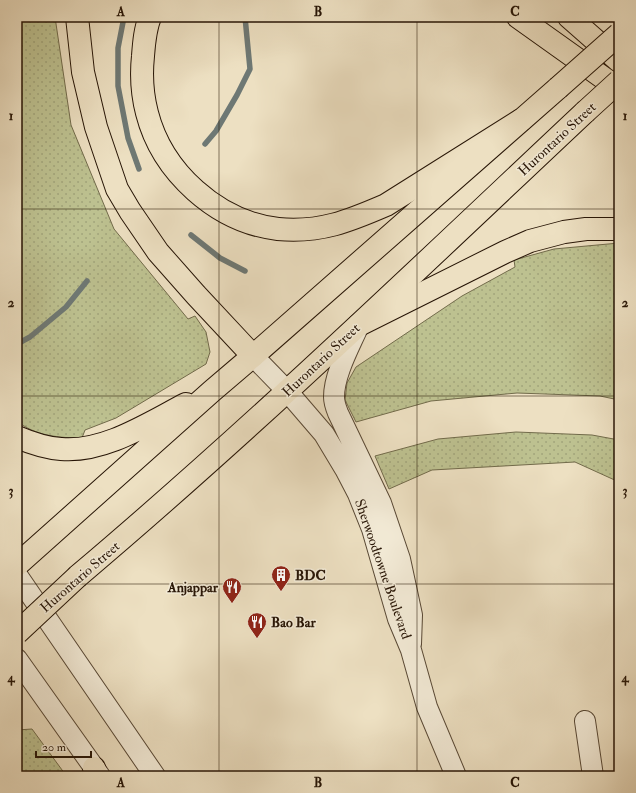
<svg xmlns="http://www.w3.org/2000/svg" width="636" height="793" font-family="'IM FELL Double Pica',serif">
  <defs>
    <pattern id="grass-dots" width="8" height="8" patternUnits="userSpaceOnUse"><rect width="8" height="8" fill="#bdc190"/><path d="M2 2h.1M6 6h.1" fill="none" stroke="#a2a57b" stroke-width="1.8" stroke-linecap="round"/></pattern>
  </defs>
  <rect width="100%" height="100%" fill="#ede0c2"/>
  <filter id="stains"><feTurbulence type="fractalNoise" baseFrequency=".005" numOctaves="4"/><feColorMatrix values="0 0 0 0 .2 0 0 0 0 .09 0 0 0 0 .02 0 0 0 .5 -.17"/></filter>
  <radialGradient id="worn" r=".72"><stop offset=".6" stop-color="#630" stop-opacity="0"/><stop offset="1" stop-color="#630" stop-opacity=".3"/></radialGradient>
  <path fill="url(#grass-dots)" stroke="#726b4b" d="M17 17H55L71 125 114 229 188 319 195 316 206 332 210 352 206 364 116 418 85 430 82 438C60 438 35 436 17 421Z
    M619 243V400L600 396 517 393 431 401 356 422 345 400 347 383 356 367 462 296 515 267 514 260 554 249Z
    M516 432 592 435 619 440V482L575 462 432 470 389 489 375 456 438 439Z
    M32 729 65 774 66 776H17V730Z"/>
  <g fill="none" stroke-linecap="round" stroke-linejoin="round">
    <path stroke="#6e7874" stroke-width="5.5" d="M124 17 118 48V86L128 138 139 169
      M205 144 216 131 237 95 250 69 245 17
      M191 235 220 258 245 271
      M17 344 30 337 66 307 87 281
      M17 401 18 403"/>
    <g stroke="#584835" stroke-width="22">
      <path id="minor" d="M359 325C350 346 334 374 334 397 334 402 336 408 338 413L381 503 400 559 412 615 411 644
        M253 356 287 391 324 434 345 469 358 494 372 529 398 619 411 650 427 707 456 776
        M17 575 155 776
        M17 659 100 776
        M585 721 593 776"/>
    </g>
    <g stroke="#271506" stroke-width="24">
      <path id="major" d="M17 437C31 443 45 448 61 449 104 453 149 423 186 404
        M17 565 212 391 253 356 558 88
        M78 576C253 428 418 269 585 112
        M94 768 97 776"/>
    </g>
    <g stroke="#271506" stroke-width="24">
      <path id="highway" d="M77 17 83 72 96 127 117 189 130 211 158 252 196 295 253 356
        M150 17C145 29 144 43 143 56 141 75 142 94 147 113 162 172 217 222 278 229 320 233 349 221 386 205L521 120
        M518 17 619 89
        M569 17 619 61
        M359 325 505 252 530 241 564 232 586 229H619"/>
    </g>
    <use href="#minor" stroke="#f3ebd7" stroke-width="20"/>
    <use href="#major" stroke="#ede0c2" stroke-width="22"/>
    <use href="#highway" stroke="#ede0c2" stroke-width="22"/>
    <g stroke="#271506" stroke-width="24" stroke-linecap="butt">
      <path id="major-bridge" d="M558 88 619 34
        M585 112 619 81
        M17 633 78 576"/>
    </g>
    <use href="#major-bridge" stroke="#ede0c2" stroke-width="22"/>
  </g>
  <path fill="none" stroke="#271506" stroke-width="1" stroke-opacity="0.55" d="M219 17V776M417 17V776M17 209H619M17 396H619M17 584H619"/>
  <defs>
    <g id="building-pin" transform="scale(1)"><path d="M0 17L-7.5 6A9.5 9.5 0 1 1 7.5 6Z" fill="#8f2418" stroke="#f3ebd7"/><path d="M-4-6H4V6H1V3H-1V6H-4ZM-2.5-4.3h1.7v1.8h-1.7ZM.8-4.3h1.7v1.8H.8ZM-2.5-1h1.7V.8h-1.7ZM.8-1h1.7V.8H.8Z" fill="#fff"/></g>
    <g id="restaurant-pin" transform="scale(1)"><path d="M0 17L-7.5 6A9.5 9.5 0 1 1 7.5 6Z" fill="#8f2418" stroke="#f3ebd7"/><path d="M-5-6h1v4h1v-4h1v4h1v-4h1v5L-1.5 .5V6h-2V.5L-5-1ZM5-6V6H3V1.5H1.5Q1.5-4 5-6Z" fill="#fff"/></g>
  </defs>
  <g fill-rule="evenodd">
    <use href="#building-pin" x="281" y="575"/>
    <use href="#restaurant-pin" x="232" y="587"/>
    <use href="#restaurant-pin" x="257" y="622"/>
  </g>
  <g text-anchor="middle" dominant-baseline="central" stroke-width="3" stroke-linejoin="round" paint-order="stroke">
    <g font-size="14" fill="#271506" stroke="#f3ebd7">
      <text transform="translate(557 139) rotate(-43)">Hurontario Street</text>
      <text transform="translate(321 360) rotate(-43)">Hurontario Street</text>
      <text transform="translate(383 569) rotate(71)">Sherwoodtowne Boulevard</text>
      <text transform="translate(80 577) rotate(-41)">Hurontario Street</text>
    </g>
    <g font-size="14" font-weight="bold" fill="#271506" stroke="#f3ebd7" text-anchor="start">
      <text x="295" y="575">BDC</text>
      <text x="218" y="587" text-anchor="end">Anjappar</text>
      <text x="271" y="622">Bao Bar</text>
    </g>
  </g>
  <rect width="636" height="793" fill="none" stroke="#ede0c2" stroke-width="44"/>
  <path d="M36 751v6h55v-6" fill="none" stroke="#271506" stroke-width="2"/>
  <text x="42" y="751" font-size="12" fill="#271506" stroke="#f3ebd7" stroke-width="3" paint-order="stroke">20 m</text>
  <rect x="22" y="22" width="592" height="749" fill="none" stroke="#271506" stroke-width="1.5"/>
  <g font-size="13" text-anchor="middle" font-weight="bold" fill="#271506">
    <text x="121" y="16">A</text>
    <text x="318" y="16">B</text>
    <text x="515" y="16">C</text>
    <text x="11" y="120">1</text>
    <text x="625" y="120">1</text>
    <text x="11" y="307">2</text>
    <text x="625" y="307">2</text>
    <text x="11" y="495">3</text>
    <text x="625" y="495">3</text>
    <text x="11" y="682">4</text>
    <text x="625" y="682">4</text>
    <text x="121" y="787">A</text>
    <text x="318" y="787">B</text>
    <text x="515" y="787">C</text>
  </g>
  <rect width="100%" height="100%" filter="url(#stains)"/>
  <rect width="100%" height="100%" fill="url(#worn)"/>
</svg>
